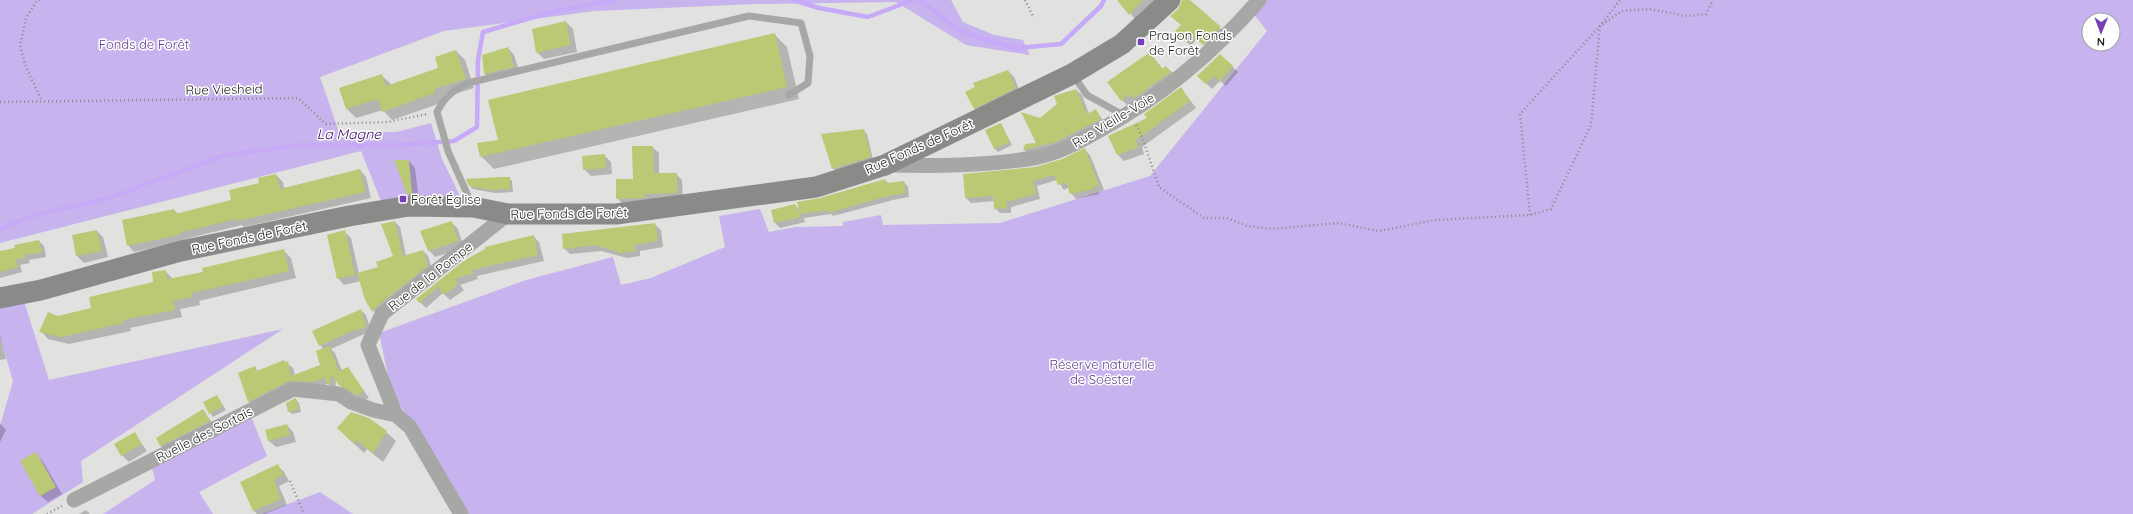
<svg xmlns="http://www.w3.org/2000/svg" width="2133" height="514" font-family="Quicksand,sans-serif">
  <rect width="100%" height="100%" fill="#e1e2df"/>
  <path fill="#c7b3ed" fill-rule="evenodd" d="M0 0H951L963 22 994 35 1023 40 1030 55 966 45 896 2 755 4 595 11 444 31 320 77 339 132H396L431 123 442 159 460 196H410L381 201 361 151 0 243Z
    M1264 0H2133V514H465L391 390 379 333 526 280 613 257 621 285 651 278 725 247 719 216 760 209 769 232 796 227 843 226V222L881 215 883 225 1000 223 1150 176 1267 31 1253 13ZM2089 20H2113V44H2089Z
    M23 298 49 380 283 329 81 461 83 482 32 514H0V426L13 381 0 337V305Z
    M250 414 267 456 199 492 213 514H103L155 480 151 464Z
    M320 492 353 514H262Z"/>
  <path fill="#0003" d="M1121 0H1157L1136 21Z
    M1184 0H1188L1225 33 1209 49 1197 39 1191 46 1181 37Z
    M566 22 573 29 577 52 544 59 537 52Z
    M774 34 787 47 799 99 494 169 481 156 499 141Z
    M508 48 514 55 520 74 492 80 485 74Z
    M456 51 465 60 474 88 442 98 444 102 392 120 383 110 356 118 347 109 341 89 382 76 392 85 439 68Z
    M1150 54 1163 69 1166 67 1173 73 1129 107 1122 100Z
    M1220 55 1238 72 1226 86 1220 81 1212 89 1198 76Z
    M1008 71 1014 77 1021 94 980 114 974 108Z
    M1181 88 1196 108 1142 147 1144 154 1124 161 1118 155 1149 118Z
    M1076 90 1082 95 1089 114 1096 110 1106 125 1030 155 1024 150 1026 145 1038 144 1040 119Z
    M1001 124 1012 145 998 152 995 149Z
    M863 130 867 134 873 160 836 171 833 168Z
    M652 147 659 153V174H676L682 180 683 199 623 204 617 198 634 180Z
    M1085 150 1090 155 1104 190 1099 192V194L1076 199 1071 193 1069 187 1064 190 1057 180 1037 186 1040 199 1011 207V213H1000L995 208V201L971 203 966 198 1035 168 1063 160Z
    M604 155 611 162 612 174 591 176 584 169Z
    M409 161 415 168 419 200H415L408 194Z
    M360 170 366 177 371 198 244 227 242 225 185 239V241L134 252 128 245 174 210 178 214 233 201 276 175 283 182 284 188Z
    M509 178 512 181 513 192 495 193 473 189 470 186Z
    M885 180 889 184 904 182 908 187 909 197 893 200 833 216 831 214 804 218 805 222 780 228 775 223 795 205 800 210 820 199Z
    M395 222 400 227 406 256 423 251 428 256 433 272 378 317 366 300 361 281 344 285 338 278 345 232 351 238 359 274 379 268 395 257Z
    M452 223 458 229 464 248 435 257 429 250Z
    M655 225 661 230 663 247 640 251V256L627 258 601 251 570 254 564 248Z
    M97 231 103 237 108 257 84 263 77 256 73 236Z
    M533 236 539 242 544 261 477 276 478 279 460 285 464 290 450 300 443 293 426 308 417 299 486 250Z
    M39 241 44 246 46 257 29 260 30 263 20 265 22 272 0 278V252Z
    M283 250 291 258 296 278 199 301 200 305 180 309 182 317 130 328 131 331 69 344 48 339 41 331 58 317 92 309 155 282 165 271 173 279 204 272Z
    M361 310 366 315 371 331 331 349 335 353 342 371 348 368 369 398 365 400 346 391 336 380 335 389 328 384 254 407 249 401 255 368 258 371 284 361 293 368 295 376 321 365 323 349 313 332Z
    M0 335 6 359 0 360Z
    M217 396 226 410 213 417 204 403Z
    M296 400 299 403 301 412 292 414 289 411Z
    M203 410 216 428 168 452 161 446 157 438Z
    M0 423 6 430 0 442Z
    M287 425 293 432 296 442 276 447 269 441Z
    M386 432 396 441 383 462 367 449 364 453 348 438Z
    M134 433 147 451 129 462 122 455Z
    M35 454 42 460 62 494 48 502 41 496 21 462Z
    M278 466 284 472 289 481 279 486 287 505 265 514H257L253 510Z
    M86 510 90 514H79Z"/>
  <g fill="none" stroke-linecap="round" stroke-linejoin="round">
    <path stroke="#c6aaf8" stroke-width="4.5" d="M793 0 819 8 868 17 913 0
      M920 0 958 30 990 41 1017 48 1061 44 1101 6 1104 0
      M0 229 32 216 109 198 225 155 302 145H398L454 141 477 127 478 60 483 32 551 12 614 0"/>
  </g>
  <path fill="#bac974" d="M1117 0H1143L1129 15Z
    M1190 0 1221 27 1203 45 1191 35 1185 42 1174 32 1181 25 1170 16 1178 9 1182 0Z
    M566 21 571 45 536 53 532 29Z
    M775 33 787 87 480 157 477 143 498 140 488 100Z
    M508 47 514 67 484 74 482 55Z
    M456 50 466 79 434 89 435 93 382 112 378 99 346 109 339 88 382 74 386 86 438 68 435 57Z
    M1150 52 1162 69 1166 66 1171 72 1133 99 1130 94 1121 101 1107 82Z
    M1220 54 1233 66 1220 81 1214 76 1205 84 1197 76Z
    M1008 70 1016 88 974 109 965 92 975 87 973 83Z
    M1181 87 1190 101 1136 140 1138 147 1117 155 1108 136 1147 118 1144 114Z
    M1076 89 1087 114 1096 109 1101 119 1056 142 1023 150 1025 144 1036 143 1021 112 1040 118 1057 104 1054 96Z
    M1001 123 1010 142 994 149 985 130Z
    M864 129 871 157 832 169 821 134Z
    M632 146H653L654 173H677V193L645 194V198L616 199V179H633Z
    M1085 148 1099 185 1094 187V189L1070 194 1066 182 1058 185 1054 175 1033 181 1036 194 1006 202 1007 208 994 209 993 196 965 198 963 174 1035 167 1062 159Z
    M605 154 606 168 583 170 582 156Z
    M394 160H409L412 194H407Z
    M360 169 365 192 237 221 236 219 179 233V235L127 246 122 220 174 209 175 214 231 200 229 190 259 183 258 178 276 174 280 189Z
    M499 177H510V189L491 190 469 186 466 179Z
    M885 179 886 183 904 181 906 193 888 196 828 213V210L800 214 797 202 820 198Z
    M795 204 801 217 774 223 771 210Z
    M395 221 403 256 423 250 428 266 376 307 372 312 365 300 357 273 378 267 376 262 393 256 381 224Z
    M452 221 458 241 428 251 420 231Z
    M655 223 658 241 634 245 635 251 621 253 595 245 563 249 562 234Z
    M97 230 102 251 76 256 72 235Z
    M345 230 355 275 337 279 327 235Z
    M534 235 538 255 472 270 473 273 455 279 458 284 444 295 438 287 419 303 416 299 465 260 485 249V247Z
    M39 240 42 252 25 255V258L16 260 18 267 0 272V251L15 248 14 245Z
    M284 249 289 271 192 293V297L173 301 175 310 123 320 124 323 61 337 39 332 48 312 58 316 91 308 89 297 153 282 152 272 166 270 167 279 203 272 202 268Z
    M361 309 366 327 350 332 319 346 312 331Z
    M329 346 339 371 348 367 364 391 358 395 355 394 339 385 331 375 330 384 326 383 324 378 313 382 289 381 248 402 238 373 255 366 257 371 284 360 285 362 288 361 291 376 320 365 316 351Z
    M217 395 223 406 209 414 203 402Z
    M295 398H296L299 409 288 412 286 403Z
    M203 409 210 421 160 446 156 438Z
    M351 412 369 418 387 431 373 453 356 440 354 444 337 428Z
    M287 424 290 435 268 441 265 430Z
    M135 432 142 444 121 456 114 444Z
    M36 452 56 487 40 496 20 461Z
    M278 464 283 475 274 480 281 499 253 511 240 482Z"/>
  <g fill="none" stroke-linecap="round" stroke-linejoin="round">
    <path stroke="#8c8c8a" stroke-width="2.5" stroke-dasharray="1 3" stroke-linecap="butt" d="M40 0 36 2 26 18 20 46 26 67 42 101
      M1025 0 1034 18
      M0 102 298 98 326 124 388 122 427 114
      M1136 125 1141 134 1159 187 1204 218H1227L1247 226 1271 229 1338 223 1379 231 1435 220 1530 215 1551 209 1591 125 1600 26 1622 11 1649 9 1687 16 1706 14 1713 0
      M1530 215 1520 114 1600 26 1620 0
      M290 481 304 514
      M47 514 62 506"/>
    <path stroke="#a7a7a6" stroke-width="7" d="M1073 75 1087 95 1125 116
      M472 205 448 151 437 112C445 97 453 90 468 83L749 16 801 23 810 56 808 83 789 95"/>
    <path stroke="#a7a7a6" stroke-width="15" d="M888 165C936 166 985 166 1033 158 1057 154 1079 142 1100 130 1160 97 1214 52 1259 0
      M74 500 293 389 339 394 351 402 373 410 396 415
      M461 514 410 427 396 415 368 345 382 314 508 214"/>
    <path stroke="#8a8b89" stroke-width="21" d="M0 298 41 290 181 251 349 216 409 206 473 207 508 214H616L816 187 885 165 1072 74 1122 44 1170 0"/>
  </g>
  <g fill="#7540b7" stroke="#fffffe" stroke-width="1.5">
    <rect x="1137" y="38" width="8" height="8" rx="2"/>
    <rect x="399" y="195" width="8" height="8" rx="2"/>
  </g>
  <g text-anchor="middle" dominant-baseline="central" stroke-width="3" stroke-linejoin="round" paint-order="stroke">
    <g font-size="13" fill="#1c1c1b" stroke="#fffffe" text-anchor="start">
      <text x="1149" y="35">Prayon Fonds<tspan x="1149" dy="15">de Forêt</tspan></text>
      <text x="411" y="199">Forêt Église</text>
    </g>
    <g font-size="13" fill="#5d3790" stroke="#fffffe">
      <text x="144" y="44">Fonds de Forêt</text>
      <text x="1102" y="364">Réserve naturelle<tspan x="1102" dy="15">de Soëster</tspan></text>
    </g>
    <g font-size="13" fill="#1c1c1b" stroke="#fffffe">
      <text transform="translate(224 89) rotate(-1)">Rue Viesheid</text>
      <text transform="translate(1113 120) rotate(-31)">Rue Vieille-Voie</text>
      <text transform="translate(919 146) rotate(-24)">Rue Fonds de Forêt</text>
      <text transform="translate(569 213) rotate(-1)">Rue Fonds de Forêt</text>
      <text transform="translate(249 237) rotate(-12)">Rue Fonds de Forêt</text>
      <text transform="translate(430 276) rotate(-38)">Rue de la Pompe</text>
      <text transform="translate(204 434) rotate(-27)">Ruelle des Sortais</text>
    </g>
    <g font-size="14" font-style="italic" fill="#360662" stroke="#fffffe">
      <text x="349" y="134">La Magne</text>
    </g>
  </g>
  <g transform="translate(2101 32) rotate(181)"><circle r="19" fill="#fffffe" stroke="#a4a4a3"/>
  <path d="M0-3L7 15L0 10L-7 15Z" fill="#7540b7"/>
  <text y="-6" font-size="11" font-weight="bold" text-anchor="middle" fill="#1c1c1b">N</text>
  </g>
</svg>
